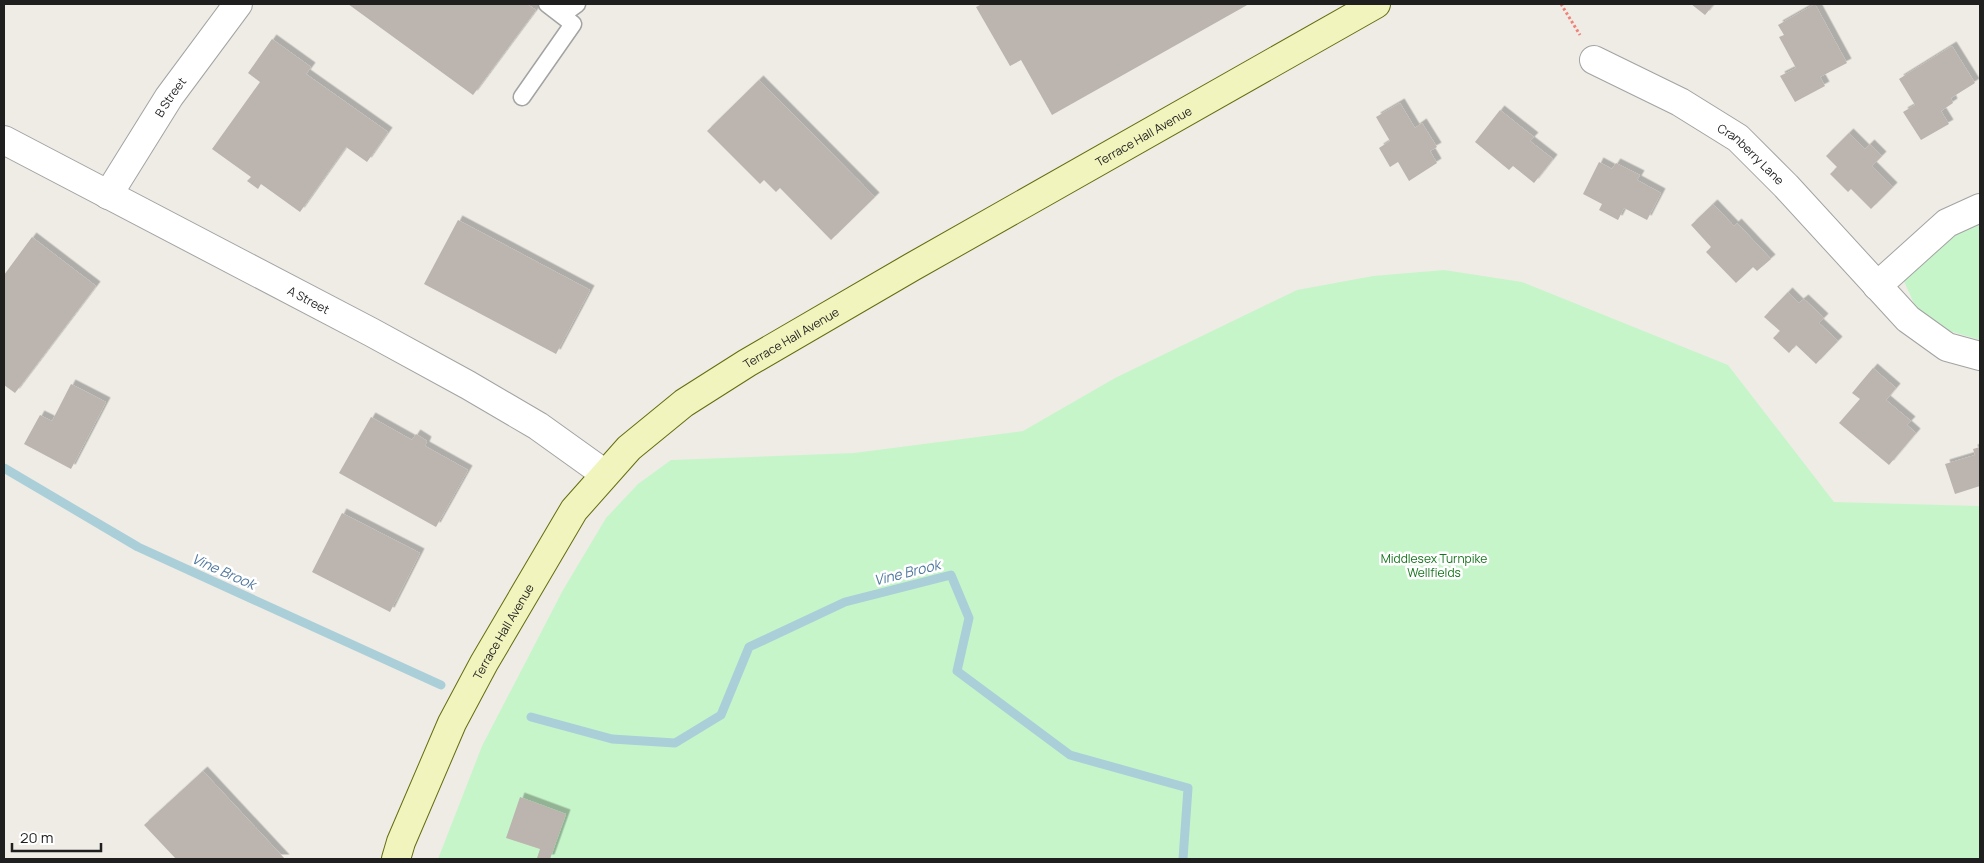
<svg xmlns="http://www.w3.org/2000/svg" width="1984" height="863" font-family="Manrope,sans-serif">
  <defs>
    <filter id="shadow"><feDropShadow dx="4.5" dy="-4.5" stdDeviation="0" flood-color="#0004"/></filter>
  </defs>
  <rect width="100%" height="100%" fill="#efece6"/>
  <path fill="#c7f5ca" d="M1980 214V340L1946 330 1916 308 1903 279 1917 260Z
    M1444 270 1522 282 1728 365 1834 502 1980 506V859H438L482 746 563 590 606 518 638 484 671 460 854 453 1023 431 1115 378 1297 290 1373 276Z"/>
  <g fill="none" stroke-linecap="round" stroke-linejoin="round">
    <path stroke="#aacfd8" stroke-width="9" d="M4 468 138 547 441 685
      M531 717 612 739 675 743 721 715 749 647 845 602 951 575 969 618 957 671 1070 755 1188 788 1183 859"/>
  </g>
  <path fill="#bcb5af" filter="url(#shadow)" d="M348 4H527L536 10 473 95Z
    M982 4H1249L1052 115 1021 60 1010 66 976 7Z
    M1691 4H1714L1705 15Z
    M1815 4 1847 63 1820 77 1825 86 1795 102 1780 76 1796 68 1779 37 1784 35 1778 25Z
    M272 39 311 67 306 74 388 132 367 162 346 147 300 212 261 184 258 189 247 181 251 177 212 149 260 82 248 73Z
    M1952 46 1975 83 1951 98 1953 103 1941 111 1949 124 1921 140 1903 112 1915 105 1899 79Z
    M759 80 875 197 831 240 780 188 776 192 764 180 760 184 707 131Z
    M1400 103 1415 128 1422 123 1437 147 1430 151 1437 163 1409 181 1398 162 1390 167 1379 148 1390 141 1376 117Z
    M1500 110 1534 137 1530 141 1553 159 1534 183 1513 166 1509 170 1475 142Z
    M1849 133 1865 149 1870 144 1882 156 1872 166 1893 187 1871 209 1851 189 1848 192 1830 174 1837 167 1826 156Z
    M1599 162 1612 169 1616 163 1640 175 1637 180 1661 193 1647 220 1624 208 1618 220 1599 210 1602 204 1583 194Z
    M1713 204 1734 226 1737 223 1771 259 1757 271 1753 267 1736 283 1706 252 1711 247 1691 225Z
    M458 220 590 290 556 354 424 284Z
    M32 237 96 286 15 393 4 385V275Z
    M1788 292 1799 303 1804 299 1824 318 1819 323 1838 341 1816 364 1796 345 1789 353 1773 338 1780 331 1764 317Z
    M1873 368 1896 388 1886 400 1911 421 1907 425 1916 433 1889 465 1839 423 1860 399 1852 393Z
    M71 384 106 402 71 469 24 444 40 415 52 421Z
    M371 417 412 440 416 434 427 441 425 446 468 470 436 527 339 473Z
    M1980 447V486L1955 494 1945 464 1975 455 1973 449Z
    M342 513 420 553 390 612 312 572Z
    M203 771 285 859H176L144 825Z
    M520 797 566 814 550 859 537 858 540 849 506 838Z"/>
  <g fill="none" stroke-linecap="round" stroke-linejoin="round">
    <g stroke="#a3a3a3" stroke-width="19">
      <path id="service" d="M562 15 577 4
        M522 97 573 24 547 4"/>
    </g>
    <g stroke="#a3a3a3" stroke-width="30">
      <g id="minor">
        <path id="s1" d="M1594 60 1680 102 1738 138 1786 186 1908 319 1947 347 1980 356"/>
        <path id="s2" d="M4 140 371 332 468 385 538 426 605 474"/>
        <path id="s3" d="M108 195 169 97 238 4"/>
        <path d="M1877 286 1947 223 1980 208"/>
      </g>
    </g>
    <g stroke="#646d0e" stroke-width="30">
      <g id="secondary">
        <path id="s4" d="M396 859 401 842 452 723 484 663 574 510 629 448 684 403 747 363 912 267 1376 4"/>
      </g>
    </g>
    <path stroke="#ee8278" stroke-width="3" stroke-dasharray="2.5 2.5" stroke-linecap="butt" d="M1561 4 1580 35"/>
    <use href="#service" stroke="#fff" stroke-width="16"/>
    <use href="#minor" stroke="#fff" stroke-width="28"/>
    <use href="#secondary" stroke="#f2f4be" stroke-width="28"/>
  </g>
  <g text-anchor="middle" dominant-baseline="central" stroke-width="5" stroke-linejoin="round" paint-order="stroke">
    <g font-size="12" fill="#1f1f1f" stroke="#fff">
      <text stroke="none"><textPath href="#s3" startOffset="116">B Street</textPath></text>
      <text stroke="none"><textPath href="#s4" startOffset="1078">Terrace Hall Avenue</textPath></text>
      <text stroke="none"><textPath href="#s1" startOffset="184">Cranberry Lane</textPath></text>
      <text stroke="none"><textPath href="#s2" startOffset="344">A Street</textPath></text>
      <text stroke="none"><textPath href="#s4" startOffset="672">Terrace Hall Avenue</textPath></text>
      <text stroke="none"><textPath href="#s4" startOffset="252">Terrace Hall Avenue</textPath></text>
    </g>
    <g font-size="12" fill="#15741c" stroke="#fff">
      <text x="1434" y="558">Middlesex Turnpike<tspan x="1434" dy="14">Wellfields</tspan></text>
    </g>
    <g font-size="14" font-style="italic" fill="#50799f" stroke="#fff">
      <text transform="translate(224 571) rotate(24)">Vine Brook</text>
      <text transform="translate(907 572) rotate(-14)">Vine Brook</text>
    </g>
  </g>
  <rect width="1984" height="863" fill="none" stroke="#1f1f1f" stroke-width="10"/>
  <path d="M12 843v8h89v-8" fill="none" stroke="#1f1f1f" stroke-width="2.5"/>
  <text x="20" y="843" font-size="15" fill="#1f1f1f" stroke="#ffffff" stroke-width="4" paint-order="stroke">20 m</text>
</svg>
